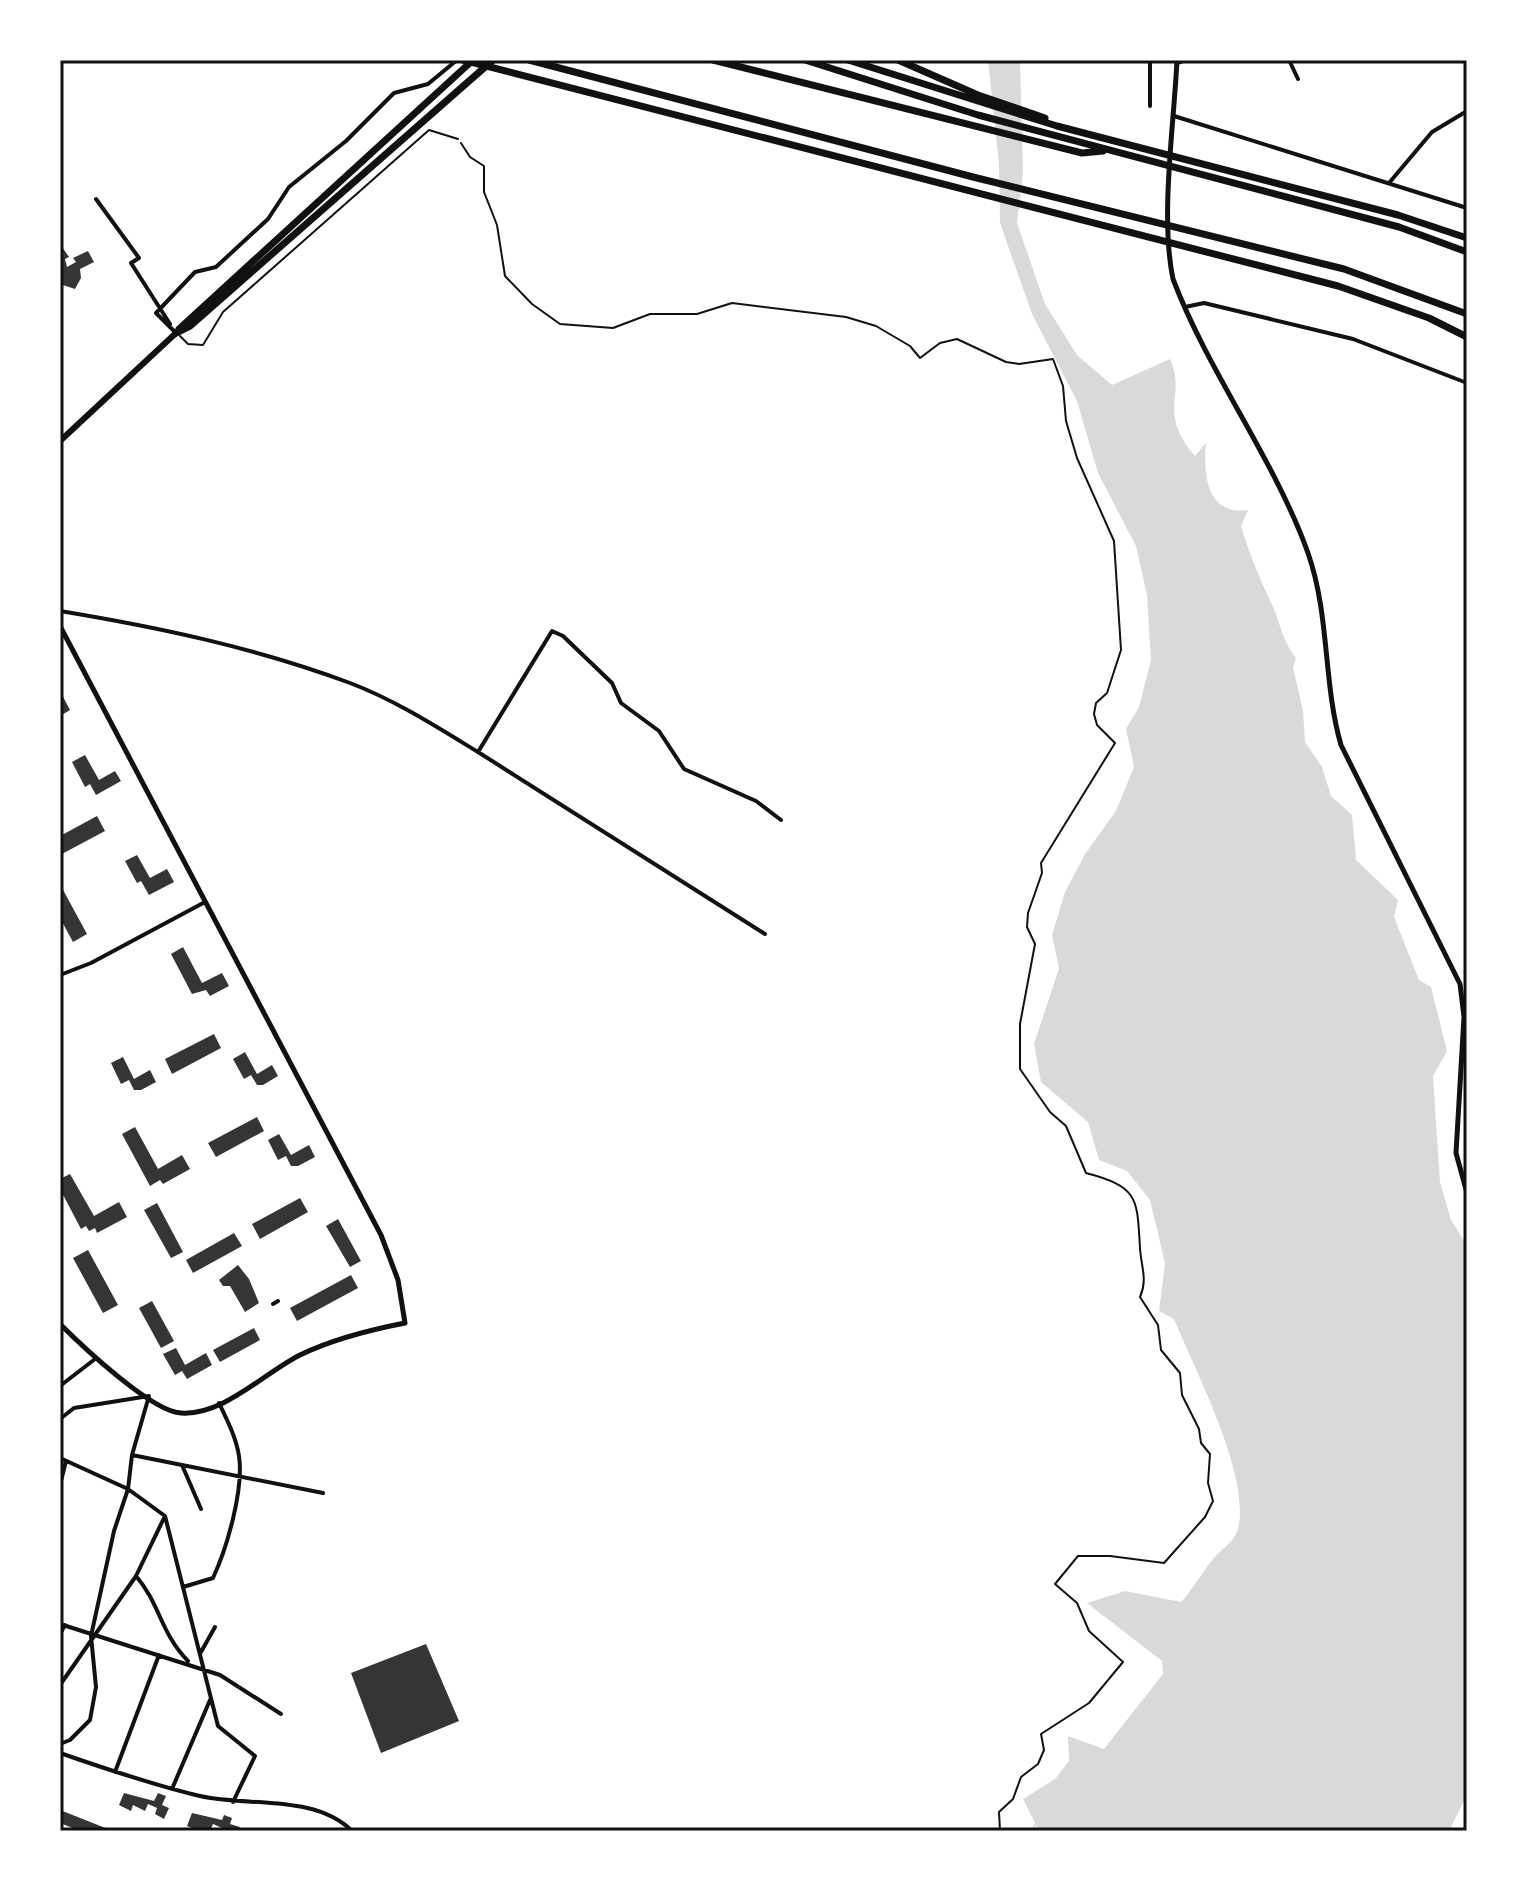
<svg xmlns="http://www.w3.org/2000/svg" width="1527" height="1891" font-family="'Crimson Pro',serif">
  <rect width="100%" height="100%" fill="#fff"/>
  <path fill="#d9d9d9" d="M988 60H1020L1023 173 1017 223 1045 304 1077 355 1112 385 1170 359C1187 397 1156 410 1195 456L1206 443C1203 475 1207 516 1248 510L1241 526C1250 556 1260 579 1273 607 1281 626 1283 642 1296 658L1293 667 1303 711 1305 742 1322 767 1331 796 1352 815 1356 860 1398 900 1394 917 1419 980 1431 987 1447 1051 1433 1076 1440 1182 1451 1220 1467 1245V1795L1449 1831H1039L1023 1799 1055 1779 1069 1761 1068 1736 1104 1749 1163 1674 1162 1661 1087 1603 1125 1591 1181 1602C1194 1588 1202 1572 1214 1558 1224 1546 1236 1542 1239 1524 1248 1471 1195 1370 1174 1319L1159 1311 1165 1263 1150 1200 1127 1171 1099 1160 1088 1122 1041 1082 1034 1044 1059 968 1052 935 1065 892 1085 854 1116 811 1134 767 1126 729 1139 707 1151 660 1147 595 1136 546 1098 473 1077 401 1032 314 1000 223 999 164Z"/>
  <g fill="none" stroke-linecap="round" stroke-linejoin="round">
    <path stroke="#d9d9d9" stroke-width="2" d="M1031 1831 1036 1824"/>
  </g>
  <path fill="#353535" d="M60 244 69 257 65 259 67 267 76 262 73 258 88 251 94 262 80 269 81 278 75 289 60 284Z
    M60 691 70 710 60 716Z
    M85 755 99 780 115 771 121 781 96 795 90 784 85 787 72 762Z
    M97 816 105 831 60 855V836Z
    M137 855 150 878 167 869 174 882 149 895 141 881 137 883 125 861Z
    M62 888 87 934 73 942 60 918Z
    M183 947 202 983 222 973 229 986 210 996 206 990 192 994 171 954Z
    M214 1034 221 1048 172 1074 165 1059Z
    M245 1052 257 1074 272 1065 278 1076 263 1085H257L251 1075 244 1079 233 1059Z
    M123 1057 134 1079 150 1070 156 1082 141 1090H134L129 1080 121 1084 111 1063Z
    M257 1117 264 1131 216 1157 208 1143Z
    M135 1127 158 1169 182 1155 190 1169 163 1184 160 1180 150 1186 122 1134Z
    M279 1134 291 1155 309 1145 315 1157 298 1166H291L286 1156 278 1160 268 1140Z
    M70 1174 94 1216 119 1202 127 1217 97 1233 95 1228 89 1231 86 1226 81 1229 60 1189V1179Z
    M300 1198 308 1212 260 1239 252 1224Z
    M157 1203 183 1252 171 1258 144 1210Z
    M338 1219 361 1261 350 1267 326 1226Z
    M234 1233 242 1246 193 1273 186 1260Z
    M88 1250 118 1305 103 1313 73 1258Z
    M238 1265 249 1279 259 1303 245 1312 230 1286H223L219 1280Z
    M351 1275 358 1288 297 1321 290 1308Z
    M152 1301 174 1341 161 1348 139 1308Z
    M254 1328 260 1340 220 1362 213 1350Z
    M176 1348 185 1365 206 1353 212 1365 187 1379 182 1371 175 1375 163 1354Z
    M426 1644 459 1721 381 1753 351 1673Z
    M124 1793 154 1801 158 1793 166 1796 162 1805 169 1808 164 1819 155 1814 157 1808 148 1804 145 1811 133 1805 131 1811 119 1805Z
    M60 1810 113 1831H80L60 1823Z
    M192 1813 222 1820 224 1815 232 1818 230 1824 240 1827 238 1831H221L222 1828 213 1824 210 1831H199L187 1826Z"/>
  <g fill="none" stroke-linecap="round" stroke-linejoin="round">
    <path stroke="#111" stroke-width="2" d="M461 143 470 157 484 166V192L497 225 505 276 532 304 560 324 613 328 650 314H697L732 303 846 317 876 326 910 346 920 358 940 343 957 339 1006 362 1019 364 1053 359 1063 386 1066 421 1077 458 1114 541 1121 650 1107 693 1096 703 1094 714 1097 725 1115 743 1041 863 1042 873 1028 913 1027 927 1035 944 1020 1024V1069L1050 1112 1066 1126 1086 1173C1139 1187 1137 1198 1140 1248 1141 1267 1148 1279 1140 1297L1158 1325 1161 1350 1180 1373 1182 1395 1199 1429 1201 1443 1210 1454 1208 1483 1213 1501 1205 1517 1164 1563 1110 1556H1078L1055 1584 1077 1603 1089 1631 1123 1662 1089 1703 1041 1734 1044 1750 1038 1764 1021 1777 1013 1799 999 1812 1000 1831"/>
    <path stroke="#111" stroke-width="2" d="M180 336 188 344 203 345 223 312 429 130 458 139"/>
    <path stroke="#111" stroke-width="4" d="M1289 60 1298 79
      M1177 63 1186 60
      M1150 106V60
      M1174 116 1467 208
      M1389 183 1432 132 1467 111
      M96 199 139 258 131 263 170 324
      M1185 307 1204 303 1353 339 1467 383
      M176 333 156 313 195 272 216 267 268 219 289 187 346 141 394 93 428 84 457 60
      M60 611C157 627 257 648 350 683 395 700 437 727 478 752L552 631 563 636 612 683 621 703 659 731 684 769 756 801 781 820
      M478 752 765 934
      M60 975 91 963 205 902
      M273 1304 278 1301
      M60 1386 95 1359
      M60 1419 74 1408 149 1396 132 1455 128 1489 114 1531 91 1636 96 1687 90 1720 70 1740 60 1744
      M132 1455 182 1465 201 1509
      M60 1458 128 1489 165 1516 218 1726 255 1756 233 1802
      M182 1465 323 1493
      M60 1485 66 1461
      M136 1576C160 1604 161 1634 188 1661
      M183 1587 213 1578C227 1548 244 1489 239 1456 236 1437 227 1420 219 1403
      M60 1624 220 1675 281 1714
      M60 1634 65 1625
      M201 1652 215 1627
      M60 1685 136 1576 164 1518
      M60 1753C106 1769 153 1785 200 1796 248 1807 315 1794 352 1831
      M115 1772 159 1655
      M172 1789 210 1700"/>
    <path stroke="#111" stroke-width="5" d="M1177 60C1174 125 1160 217 1173 279 1209 374 1274 458 1308 553 1330 616 1323 683 1341 745L1460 984 1464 1017 1456 1153 1467 1193
      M60 626 381 1235 398 1280 405 1323C369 1330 333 1339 300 1355 264 1373 223 1416 181 1413 152 1412 82 1346 60 1324
      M1465 1831 1467 1826"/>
    <path stroke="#111" stroke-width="6" d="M60 441 176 333"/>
    <path stroke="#111" stroke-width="7" d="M713 60 1082 153 1103 151
      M805 60 978 115 1399 227 1467 252
      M848 60 1057 126 1398 215 1467 238
      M898 60 978 95 1045 118
      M179 329 473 60
      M176 333 190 326 493 60"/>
    <path stroke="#111" stroke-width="7" d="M463 60 1338 286 1429 318 1467 337
      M529 60 973 177 1344 269 1467 314"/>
  </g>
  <rect width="1527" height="1891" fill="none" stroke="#ffffff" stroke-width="124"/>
  <rect x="62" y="62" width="1403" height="1767" fill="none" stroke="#111" stroke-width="3"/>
</svg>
